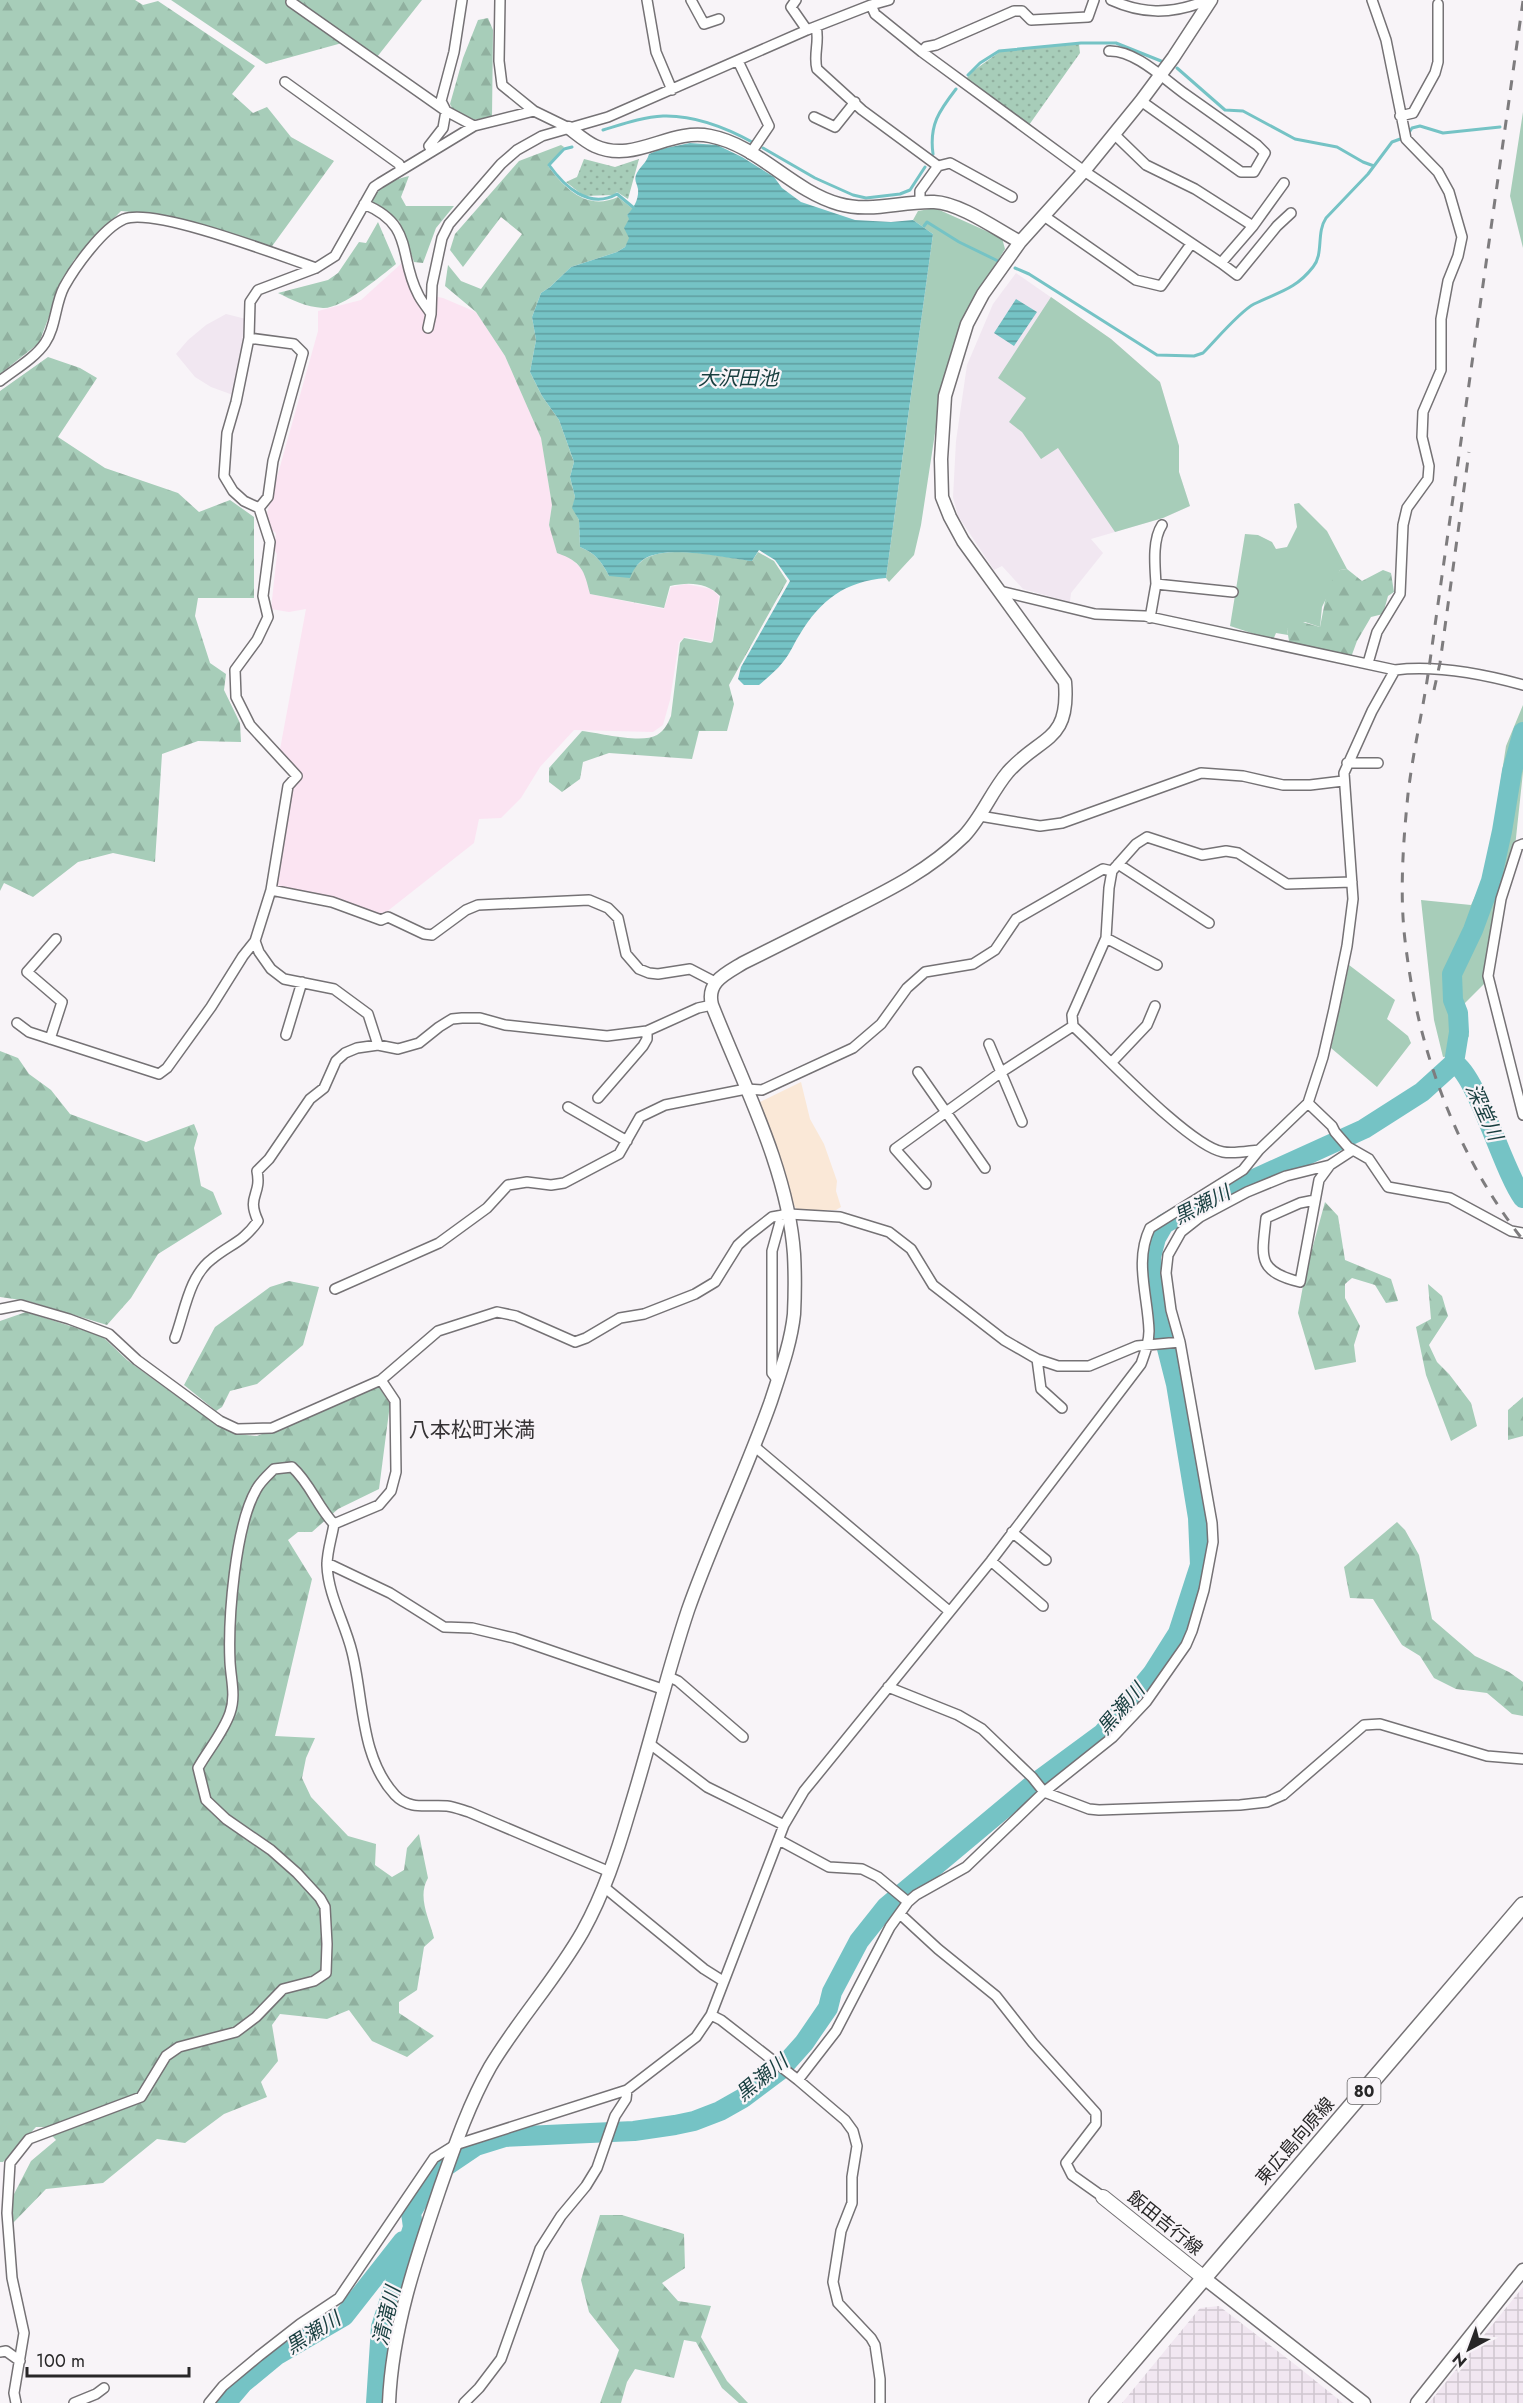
<svg xmlns="http://www.w3.org/2000/svg" width="1523" height="2403" font-family="Jost,'Noto Sans JP',sans-serif">
  <defs>
    <pattern id="industrial-grid" width="8" height="8" patternUnits="userSpaceOnUse" patternTransform="scale(1.5)"><rect width="8" height="8" fill="#f1e7f1"/><path d="M0 4h8M4 0v8" fill="none" stroke="#cfc6cf"/></pattern>
    <pattern id="forest-firs" width="22" height="20" patternUnits="userSpaceOnUse" patternTransform="scale(1.5)"><rect width="22" height="20" fill="#a7cdb9"/><path d="M5 1l3.5 6h-7zM16 11l3.5 6h-7z" fill="#90b09f"/></pattern>
    <pattern id="park-dots" width="8" height="8" patternUnits="userSpaceOnUse" patternTransform="scale(1.5)"><rect width="8" height="8" fill="#a7cdb9"/><path d="M2 2h.1M6 6h.1" fill="none" stroke="#90b09f" stroke-width="1.8" stroke-linecap="round"/></pattern>
    <pattern id="water-rules" width="6" height="5" patternUnits="userSpaceOnUse" patternTransform="scale(1.5)"><rect width="6" height="5" fill="#75c3c5"/><path d="M0 2.5h6" fill="none" stroke="#609ea0"/></pattern>
  </defs>
  <rect width="100%" height="100%" fill="#f8f4f8"/>
  <path fill="#fae8d7" d="M801 1082 810 1119 824 1144 837 1181 836 1191 841 1207 836 1210H797L793 1204 780 1156 758 1103Z"/>
  <path fill="url(#industrial-grid)" d="M1523 2287V2403H1429Z
    M1219 2306 1297 2366 1343 2403H1122L1200 2308Z"/>
  <path fill="#f1e7f1" d="M1016 273 1111 339 1160 382 1179 446V472L1190 506 1163 518 1091 539 1103 553 1071 593 1070 602 1023 589 1002 566 994 570 958 516 953 497 956 441 967 365 993 304Z
    M226 314 246 319 233 395 211 387 195 377 176 354 188 340 206 325Z"/>
  <path fill="#fbe4f2" d="M403 262 413 292 443 298 476 312 505 356 541 437 552 505 549 525 569 557 581 568 586 575 590 594 664 609 671 587 686 584 711 589 719 596 712 642 685 637 679 642 670 700 663 725 653 732 574 730 540 767 521 798 501 818 479 819 474 843 380 917 276 886 291 786 298 782 278 760 306 609 289 612 271 609 277 554 274 549 276 533 271 530 267 513 318 331V311L361 300Z"/>
  <path fill="#a7cdb9" d="M1523 112V248L1510 196Z
    M935 208 1002 238 1005 249 989 275 967 317 942 387 921 525 914 555 889 582 886 578 933 234 913 220 918 211Z
    M1051 297 1111 339 1160 382 1179 446V472L1190 506 1163 518 1115 532 1058 448 1041 459 1022 432 1009 422 1026 398 998 378Z
    M1299 503 1327 531 1347 569 1340 570 1322 607 1320 627 1305 622 1287 629 1288 635 1276 633 1273 640 1230 626 1245 534 1258 535 1272 542 1276 549 1287 547 1297 527 1294 504Z
    M1523 705V772L1515 847 1497 898 1486 956 1484 984 1462 1006 1469 1036 1457 1055 1443 1057 1434 1020 1421 900 1471 905 1487 871 1506 746Z
    M1349 965 1395 1000 1387 1019 1408 1036 1411 1043 1377 1087 1331 1048Z"/>
  <path fill="url(#forest-firs)" d="M0 0H135L143 5 158 1 255 66 232 94 253 113 267 107 291 137 334 161 270 249 142 213 121 211 74 260 62 282 39 343 0 374Z
    M171 0H290L342 43 266 64Z
    M297 0H422L377 57Z
    M488 18 493 30 492 117 472 120 454 112 450 104 463 58 478 20Z
    M561 145 564 147 548 166C565 189 587 211 618 197L633 209 627 215 630 219V238L625 247 617 252 571 267 550 287 541 293 532 317 536 340 530 372 542 396 559 420 574 462 570 477 575 497 573 508 579 520 580 547C595 553 602 562 609 576 617 573 628 571 635 567 639 564 642 560 646 558 673 545 723 557 752 561L758 552 774 561 787 581 729 685 734 704 727 731H699L692 759 609 753 583 762 580 779 562 792 549 782V768L582 731C600 733 642 744 657 735 665 730 668 723 671 716L680 643 684 638 711 643 713 641 720 596C707 582 688 582 670 586L664 608 590 594C584 570 582 562 557 553L549 525 552 505 541 438 505 356 476 312 445 286 448 265 461 281 481 289 522 234 501 217 463 267 450 250 455 234 519 161Z
    M409 176 401 197 406 206H454L436 228 423 263 414 262 399 221 373 203 372 199C381 185 393 180 409 176Z
    M378 222 396 264C381 276 342 309 323 308 306 307 292 300 278 293L328 280 338 273 359 242 366 243Z
    M48 357 80 368 97 378 58 437 105 468 178 493 199 512 230 500 254 517V598H198L195 616 210 663 226 674 224 690 240 723 241 742 198 741 162 754 155 862 113 853 78 862 33 897 4 883 0 891V391Z
    M1347 569 1362 581 1383 570 1391 573 1394 592 1388 596 1383 614 1371 617 1357 641 1350 660 1290 647 1287 629 1295 620 1320 627 1328 586 1340 570Z
    M0 1051 18 1058 29 1074 51 1090 70 1114 146 1142 194 1124 198 1134 194 1148 201 1186 213 1192 222 1214 158 1254 131 1298 107 1325 28 1301 0 1297Z
    M1325 1202 1338 1216 1345 1260 1391 1279 1398 1301 1386 1303 1375 1285 1352 1278 1345 1284V1298L1360 1326 1354 1345 1356 1362 1315 1370 1298 1313 1305 1275Z
    M289 1281 319 1287 303 1345 257 1384 230 1391 222 1407 216 1411 184 1385 215 1327 270 1287Z
    M1428 1284 1442 1296 1448 1316 1429 1345 1437 1362 1449 1374 1471 1403 1477 1426 1451 1441 1426 1375 1416 1327 1431 1319Z
    M26 1312 102 1336 127 1360 214 1423 236 1434 257 1436 379 1387 390 1404 379 1489 338 1509 312 1532H298L288 1540 312 1579 275 1736 315 1738 306 1758 302 1778 311 1797 348 1836 376 1844 375 1865 392 1877 404 1870 407 1848 419 1834 428 1878C417 1897 429 1918 434 1938L424 1947 417 1990 399 2002V2013L434 2036 407 2057 372 2041 349 2010 327 2019 280 2014 272 2025 278 2061 261 2082 267 2097 224 2114 185 2143 157 2139 103 2183 46 2189 13 2223V2196L31 2161 56 2140 44 2127H36L3 2162H0V1321Z
    M1523 1397V1436L1508 1440V1410Z
    M1397 1522 1405 1530 1419 1555 1432 1619 1475 1656 1509 1672 1523 1682V1716L1512 1714 1487 1693 1456 1689 1434 1678 1420 1656 1402 1645 1373 1599 1350 1598 1344 1567Z
    M600 2215H622L684 2234 685 2268 662 2283 678 2301 711 2306 701 2337 727 2381 748 2403H739L722 2388 696 2342 684 2340 674 2378 635 2369 627 2382 621 2403H600L619 2350 589 2312 581 2280Z"/>
  <path fill="url(#park-dots)" d="M1079 44 1080 53 1029 125 966 79 973 71 1001 51Z
    M584 159 615 167 639 159 628 199 617 192 613 195 584 196 566 182 577 177Z"/>
  <path fill="url(#water-rules)" d="M690 143 717 145 742 157 774 177 782 188 801 202 855 220 891 222 913 220 933 234 886 578C845 581 820 601 800 634 794 643 790 654 783 662 776 671 767 678 759 685H744L738 679 741 667 790 581 775 560 759 550 752 561C725 558 668 544 644 559 637 564 633 570 630 578L609 576C602 562 595 553 580 547L579 520 572 508 575 497 570 477 574 462 559 420 542 396 530 372 536 340 532 317 541 293 550 287 571 267 617 252 625 247 629 238 624 228 629 219 627 215C634 208 639 199 638 189 637 183 634 181 636 175 639 167 646 164 649 154L661 149Z
    M1016 299 1037 312 1014 346 994 333Z"/>
  <g fill="none" stroke-linecap="round" stroke-linejoin="round">
    <path stroke="#75c3c5" stroke-width="3" d="M1177 68 1225 110 1243 111 1295 139 1337 147 1363 162 1374 166
      M968 75 980 63 999 51 1081 43H1116L1161 61
      M603 130C623 124 643 117 663 116 695 115 727 128 754 143
      M1408 134 1412 128 1420 126 1443 133 1500 127
      M572 147 564 149 549 165C564 186 589 210 617 194L634 208
      M763 148 815 178 853 195 866 198 900 194 910 190 925 167
      M933 154C929 125 939 111 956 89
      M924 226 927 222 959 242 998 261
      M1015 268 1029 274 1157 355 1194 356 1203 353C1216 340 1239 312 1254 304 1278 292 1295 290 1313 267 1324 254 1316 233 1326 218L1368 174 1392 142 1403 138"/>
    <path stroke="#75c3c5" stroke-width="20" d="M1454 1063C1477 1075 1503 1171 1523 1198
      M226 2403 243 2383 277 2355 344 2316 403 2241
      M376 2403 381 2327 413 2227 411 2213 427 2186 442 2169 476 2146 505 2137 634 2131 675 2125 694 2121 720 2111 743 2098 779 2071 804 2043 828 2008 832 1992 859 1941 886 1907 1031 1786 1103 1733 1152 1674 1178 1633 1200 1565 1198 1518 1176 1384 1155 1301 1151 1257 1156 1238 1164 1224 1199 1204 1364 1129 1422 1092 1454 1063 1459 1032 1458 1013 1453 1000 1452 974 1473 930 1491 881 1502 831 1512 771 1523 732"/>
    <g stroke="#757275" stroke-width="12">
      <path id="minor" d="M500 0 499 61 502 85 534 111 569 128
        M647 0 656 52 672 90
        M691 0 704 24 719 19
        M796 0 791 7 807 30
        M1111 0C1142 14 1169 14 1200 3L1206 6
        M291 2 446 111 474 126
        M871 5 875 14 922 52 1084 171 1221 263 1253 226 1284 183
        M816 27C820 41 813 55 817 69L862 110 938 166 920 191V202
        M1109 51C1135 50 1164 79 1185 94 1209 111 1233 128 1257 145L1265 153 1254 172H1241L1141 101
        M922 52 926 47 936 45 1014 11H1022L1031 20 1088 17 1094 0
        M738 61 769 126 750 154
        M285 82 399 164 401 170
        M1400 116 1413 113 1435 73 1438 62V4
        M814 117 835 127 855 102
        M1114 134 1146 165 1195 189 1253 226
        M432 151 429 146 443 128 446 111 441 101 454 52 462 0
        M938 166 950 163 1012 197
        M364 204C415 225 398 256 418 294 421 301 427 307 431 314
        M1044 216 1136 280 1161 286 1191 244
        M1221 263 1237 275 1277 226 1291 213
        M428 328 431 314 432 285 442 238 449 224 501 164 517 150 542 136 608 117 807 30 871 5 889 0
        M249 338 294 344 303 353 273 461 268 497 259 508
        M0 381C14 370 35 358 45 343 56 327 55 304 64 287 75 267 103 228 124 219 155 207 281 256 316 268
        M1156 584C1155 567 1152 540 1162 525
        M1000 591 1095 614 1145 616 1395 670C1436 665 1483 674 1523 685
        M1150 618 1156 584 1233 592
        M1368 663 1377 632 1400 594 1403 525 1407 508 1428 479 1429 466 1422 437 1423 412 1441 370V319L1448 281 1458 256 1462 237 1449 192 1438 172 1406 139 1386 40 1372 0
        M1347 763H1378
        M980 816 1040 826 1062 823 1201 773 1243 776 1283 785H1310L1343 781
        M1523 844 1518 846 1501 899 1488 976 1523 1115
        M1118 864 1209 923
        M271 890 332 902 381 920 388 917 424 934 432 935 466 910 478 905 589 900 608 908 618 918 626 954 639 969 649 973 658 974 690 969 715 982
        M1106 938 1157 965
        M255 941 259 952 271 969 284 979 334 989 368 1014 378 1045
        M17 1023 29 1032 159 1074 167 1068 211 1007 243 956 255 941 271 890 288 786 297 776 250 725 236 697 235 670 257 640 268 617 263 596 270 542 259 508 244 501 233 491 224 476 227 433 236 402 249 338 250 302 258 290 316 268 335 256 374 187 380 183 474 126 534 111
        M286 1035 302 982
        M50 1039 62 1002 27 972 56 939
        M989 1044 1022 1122
        M1112 1062 1147 1025 1155 1006
        M918 1072 985 1168
        M598 1098 643 1046 647 1039V1031
        M1308 1103 1332 1126 1335 1132 1348 1147 1369 1159 1388 1187 1450 1198 1511 1231 1523 1233
        M568 1107 627 1141
        M1259 1150C1248 1151 1234 1154 1223 1152 1189 1146 1103 1053 1073 1026L1072 1015 1106 938 1109 888 1112 871 1136 844 1147 837 1202 855 1226 851 1238 853 1287 884 1352 882
        M926 1184 895 1149 1000 1073 1073 1026
        M1315 1200 1300 1203 1266 1218C1262 1257 1256 1271 1300 1282L1319 1180 1330 1165
        M335 1289 439 1243 487 1208 508 1185 527 1182 551 1185 564 1183 619 1154 640 1117 665 1105 746 1089 762 1090 853 1048 881 1024 907 988 925 972 973 964 995 950 1016 919 1103 869 1112 871
        M0 1309 21 1305 69 1319 109 1334 137 1360 220 1421 237 1429 272 1428 381 1380
        M175 1338C185 1311 189 1276 212 1259 232 1243 242 1243 258 1221 246 1195 262 1196 257 1171L269 1159 310 1099 324 1088 336 1061 345 1053 357 1048 378 1045 398 1049 419 1043 439 1027 452 1019 462 1018H480L505 1025 607 1036 647 1031 698 1008 712 1005
        M1037 1359 1041 1389 1062 1408
        M778 1381 772 1373V1251L782 1215
        M754 1446 949 1611
        M334 1524 379 1505 391 1491 396 1472 395 1401 381 1380 438 1331 497 1312 516 1316 575 1342 586 1338 620 1318 644 1314 695 1294 715 1282 738 1245 749 1235 772 1217 789 1214 840 1217 889 1232 911 1249 933 1285 1004 1340 1037 1359 1058 1366H1089L1137 1346 1180 1342
        M334 1524C332 1537 327 1551 327 1565 328 1595 345 1623 352 1652 364 1700 360 1757 395 1795 410 1811 429 1804 447 1806 455 1807 462 1810 469 1812L610 1872
        M1012 1532 1046 1560
        M991 1561 1043 1606
        M327 1563 390 1593 444 1627 472 1628 514 1638 665 1690
        M669 1677 678 1681 743 1737
        M888 1687 958 1715 982 1729 1032 1777 1044 1792 1089 1809 1099 1810 1240 1805 1267 1802 1283 1795 1364 1725 1380 1724 1487 1756 1523 1759
        M650 1744 707 1787 784 1825
        M779 1840 829 1867 862 1869 878 1877 908 1902
        M604 1887 704 1969 723 1981
        M900 1914 938 1949 996 1996 1033 2043 1096 2113V2124L1066 2163 1072 2175 1103 2197
        M711 2015 721 2020 798 2080 845 2120 853 2131 857 2146 852 2177V2203L841 2231 833 2282 838 2303 871 2338 875 2345 880 2379V2403
        M798 2080 836 2031 890 1927 908 1902 916 1895 966 1867 1044 1792 1113 1737 1146 1702 1186 1645 1192 1631 1204 1590 1213 1542 1212 1523 1180 1342 1171 1310 1166 1273 1168 1255 1181 1232 1200 1217 1247 1192 1286 1176 1330 1165 1353 1150
        M0 2352 6 2351 20 2361
        M16 2403 14 2393 24 2333 12 2278 7 2213 10 2163 29 2139 141 2097 166 2056 179 2047 236 2032 256 2017 283 1989 314 1981 326 1973 327 1944 325 1907 320 1898 297 1873 271 1850 226 1819 206 1800 198 1768C208 1750 223 1733 230 1713 236 1696 231 1680 230 1662 228 1619 235 1527 256 1490 260 1482 268 1475 274 1469L292 1467C310 1483 317 1506 334 1524
        M74 2403 96 2394 104 2388
        M209 2403 223 2386 259 2356 300 2324 339 2298 434 2158 455 2145 627 2090 696 2037 711 2015 784 1825 804 1791 991 1561 1141 1364C1145 1353 1149 1343 1149 1331 1148 1296 1134 1261 1150 1228L1243 1170 1259 1150 1308 1103 1323 1057 1334 1009 1347 946 1353 899 1344 773 1372 711 1395 670
        M464 2403 479 2388 501 2359 540 2249 561 2216 586 2186 597 2168 615 2116 626 2099 627 2090"/>
    </g>
    <g stroke="#757275" stroke-width="15">
      <path id="tertiary" d="M569 128C577 134 586 142 595 146 635 164 669 128 710 136 758 145 792 191 839 204 871 213 901 201 934 202 960 203 996 229 1020 242
        M1204 2278 1364 2403
        M389 2403C392 2328 417 2256 441 2185 455 2145 469 2104 490 2067 518 2020 556 1979 583 1931 604 1893 617 1853 629 1812 650 1745 666 1676 688 1610 713 1539 746 1472 771 1401 780 1373 791 1343 794 1314 795 1294 795 1273 794 1254 788 1169 743 1084 712 1005 706 982 725 974 743 963 777 946 811 929 845 912 889 890 928 871 964 836 982 817 991 792 1008 772 1041 735 1070 743 1065 682L963 541 950 517 942 497 941 459 945 396 967 324 983 294 1020 242 1084 171 1141 101 1173 58 1211 0
        M1417 2403 1523 2270"/>
    </g>
    <g stroke="#757275" stroke-width="16">
      <path id="secondary" d="M1103 2197 1204 2278"/>
    </g>
    <g stroke="#757275" stroke-width="18">
      <path id="primary" d="M1097 2403 1523 1905"/>
    </g>
    <use href="#minor" stroke="#fff" stroke-width="9"/>
    <use href="#tertiary" stroke="#fff" stroke-width="12"/>
    <use href="#secondary" stroke="#fff" stroke-width="14"/>
    <use href="#primary" stroke="#fff" stroke-width="15"/>
    <path stroke="#7e7c7e" stroke-width="3" stroke-dasharray="10 10" stroke-linecap="butt" d="M1523 1 1429 668C1423 710 1413 751 1408 794 1403 844 1399 898 1406 948 1419 1053 1457 1156 1523 1240
      M1434 690 1440 663 1469 452"/>
  </g>
  <g text-anchor="middle" dominant-baseline="central" stroke-width="4.5" stroke-linejoin="round" paint-order="stroke">
    <rect fill="#f8f4f8" stroke="#666466" stroke-width="1.5" x="1347.5" y="2078" width="33" height="26" rx="4.5"/>
    <g font-size="16" font-weight="bold" fill="#282728">
      <text x="1364" y="2091">80</text>
    </g>
    <g font-size="18" fill="#282728" stroke="#f8f4f8">
      <text transform="translate(1295 2141) rotate(-49)">東広島向原線</text>
      <text transform="translate(1165 2223) rotate(39)">飯田吉行線</text>
    </g>
    <g font-size="20" font-style="italic" fill="#183e3f" stroke="#f8f4f8">
      <text x="738" y="378">大沢田池</text>
      <text transform="translate(1484 1112) rotate(66)">深堂川</text>
      <text transform="translate(1202 1205) rotate(-27)">黒瀬川</text>
      <text transform="translate(1121 1709) rotate(-49)">黒瀬川</text>
      <text transform="translate(762 2078) rotate(-39)">黒瀬川</text>
      <text transform="translate(387 2316) rotate(-77)">清滝川</text>
      <text transform="translate(313 2333) rotate(-32)">黒瀬川</text>
    </g>
    <g font-size="21" fill="#353234" stroke="#f8f4f8">
      <text x="472" y="1430">八本松町米満</text>
    </g>
  </g>
  <g transform="translate(1469 2349) rotate(221)" stroke="#f8f4f8" stroke-width="4.5" paint-order="stroke">
  <path d="M0-4.5L10 22L0 15L-10 22Z" fill="#282728"/>
  <text y="-9" font-size="16" font-weight="bold" text-anchor="middle" fill="#282728">N</text>
  </g>
  <path d="M27 2367v9h162v-9" fill="none" stroke="#282728" stroke-width="3"/>
  <text x="36" y="2367" font-size="18" fill="#282728" stroke="#f8f4f8" stroke-width="4.5" paint-order="stroke">100 m</text>
</svg>
